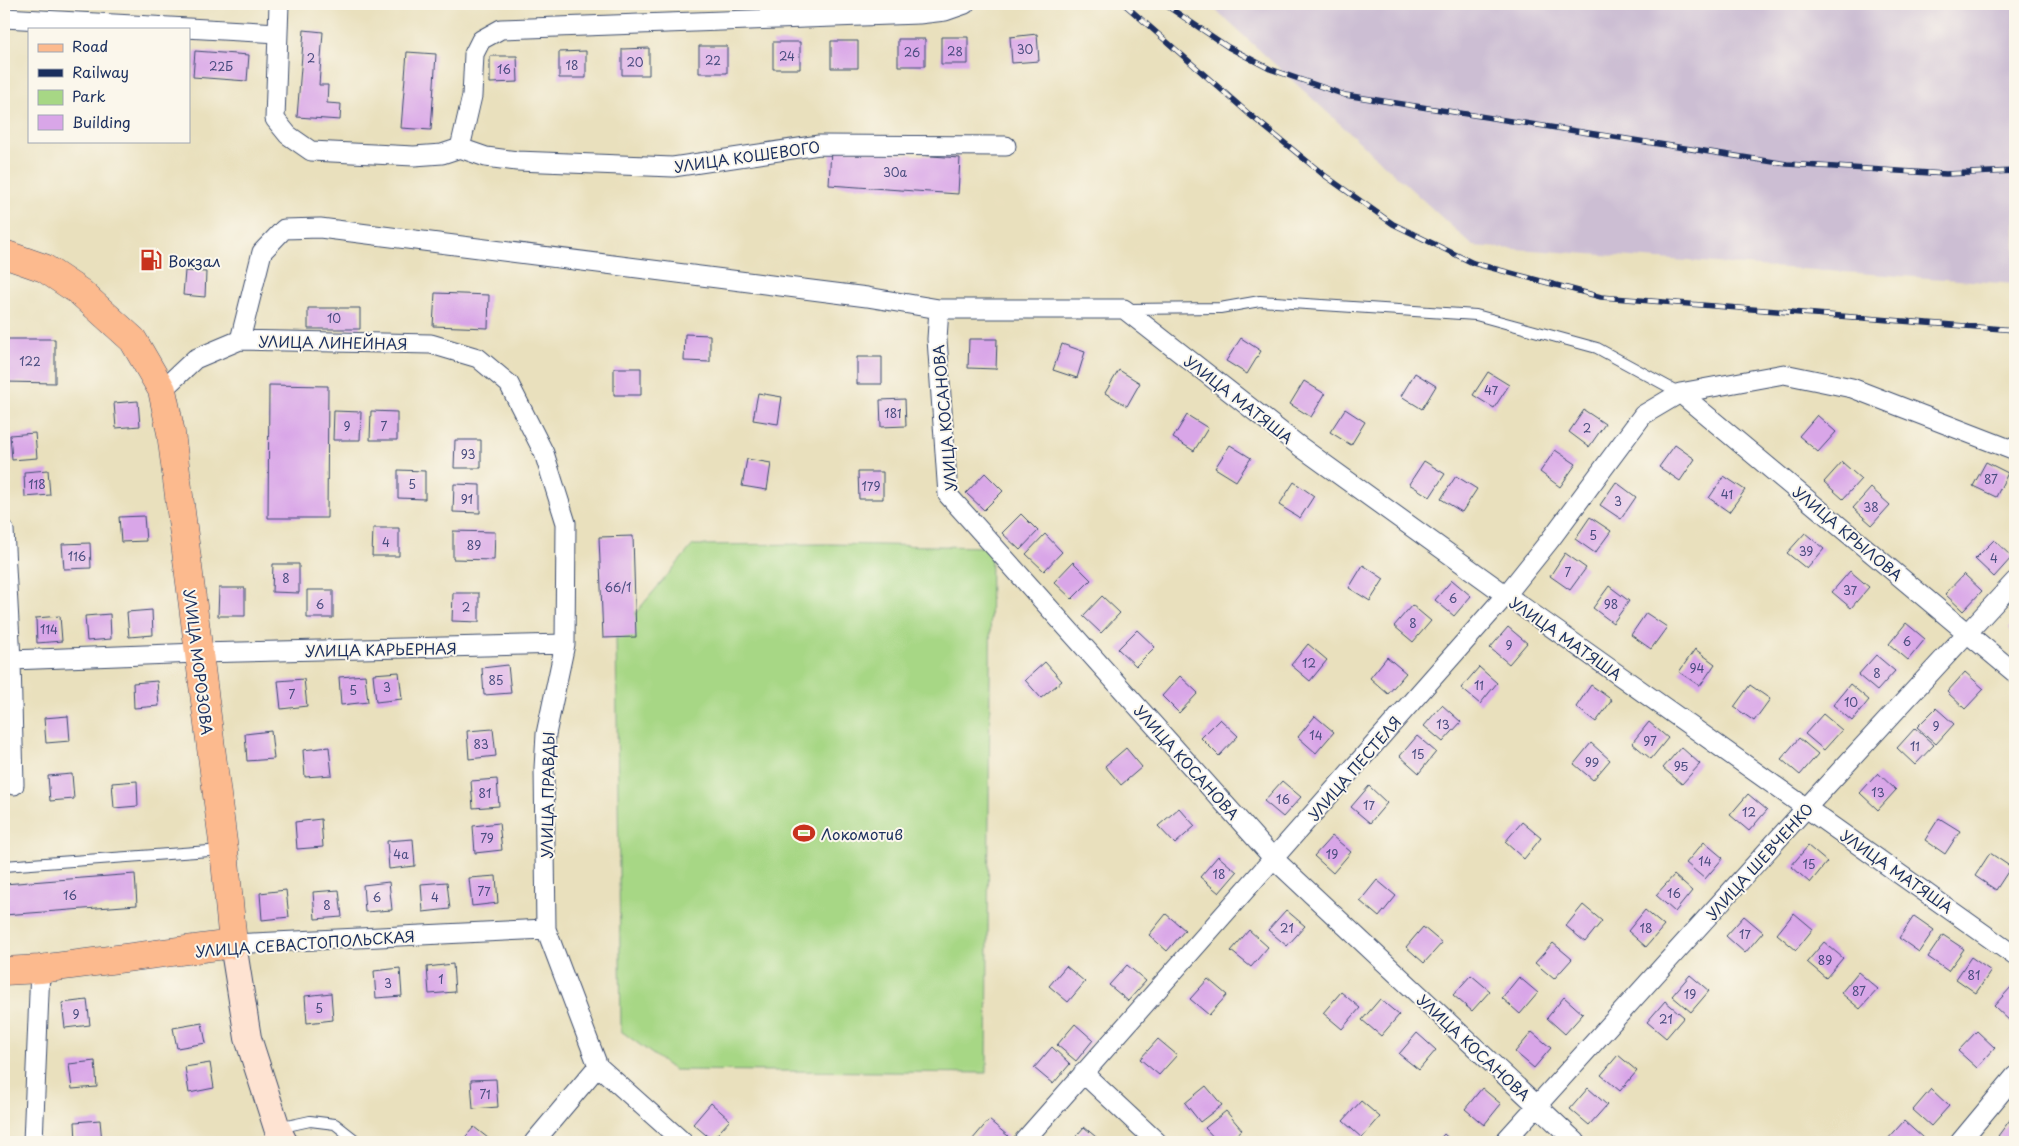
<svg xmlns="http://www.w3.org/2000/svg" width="2019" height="1146" font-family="'Playpen Sans',sans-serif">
  <rect width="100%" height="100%" fill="#fbf7ec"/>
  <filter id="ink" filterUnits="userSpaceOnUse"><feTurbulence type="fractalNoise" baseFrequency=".02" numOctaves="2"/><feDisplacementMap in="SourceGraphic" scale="10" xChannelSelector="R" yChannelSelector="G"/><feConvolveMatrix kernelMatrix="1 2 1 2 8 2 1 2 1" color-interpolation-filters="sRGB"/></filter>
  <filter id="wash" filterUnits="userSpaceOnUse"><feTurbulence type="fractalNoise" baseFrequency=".0096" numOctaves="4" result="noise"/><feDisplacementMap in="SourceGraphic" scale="20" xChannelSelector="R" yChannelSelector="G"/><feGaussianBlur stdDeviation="1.12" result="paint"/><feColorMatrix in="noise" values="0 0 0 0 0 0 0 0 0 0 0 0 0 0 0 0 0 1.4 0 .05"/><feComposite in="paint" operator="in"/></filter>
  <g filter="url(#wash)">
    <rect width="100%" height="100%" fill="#e9e0bd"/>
    <path fill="#ccbed3" d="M1209 4H2015V284L1473 246Z"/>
    <path fill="#a7d785" stroke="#618372" d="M827 544 991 547 987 1073 674 1070 621 1031 616 636 693 545Z"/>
    <g id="blocks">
      <path fill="#d9a6e8" d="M304 30 323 32 319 85H328L327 103 341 104 340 120 297 117Z
        M1037 34 1039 61 1012 63 1010 37Z
        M941 37H968V64H941Z
        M898 39H925V66H898Z
        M831 41H858V68H831Z
        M773 42H800V69H773Z
        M699 46H727V73H699Z
        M649 48V75H622V49Z
        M195 51 249 55 247 81 193 77Z
        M586 51V78H559V52Z
        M407 52 436 54 431 130 401 128Z
        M490 56H517L518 82 490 83Z
        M831 149 960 158 958 194 829 185Z
        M185 271 206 272 205 297 183 295Z
        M435 293 489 295 488 328 433 326Z
        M308 308H360V329H308Z
        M685 334 710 335V362L684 361Z
        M1241 338 1261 351 1247 374 1226 361Z
        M5 339H55V383L5 382Z
        M969 339H997L996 369 968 368Z
        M1062 344 1085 352 1077 378 1053 370Z
        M857 357H882V384H857Z
        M614 368H641V395H614Z
        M1119 370 1140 383 1127 406 1105 393Z
        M1488 372 1509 385 1494 408 1473 395Z
        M1415 373 1436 386 1422 409 1401 396Z
        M1304 381 1325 394 1311 417 1290 404Z
        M269 385 328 386 327 518H268Z
        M758 393 782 397 778 424 753 420Z
        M905 399 906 426 881 427 880 400Z
        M138 401 140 426 116 428 114 403Z
        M1345 409 1365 422 1351 445 1330 432Z
        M1584 410 1605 424 1589 447 1569 432Z
        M334 411 361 412 360 440H333Z
        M371 411 397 412V440H370Z
        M1187 415 1208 428 1194 451 1173 438Z
        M1817 415 1836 432 1818 452 1799 436Z
        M35 433 37 458 12 460 10 435Z
        M455 440H481V468H454Z
        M1230 445 1251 458 1236 481 1215 468Z
        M1675 445 1695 459 1680 481 1659 467Z
        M1555 450 1576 464 1560 487 1540 472Z
        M747 459 771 463 767 490 742 486Z
        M1424 461 1445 474 1430 497 1409 484Z
        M1842 462 1861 479 1843 499 1824 482Z
        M1986 462 2008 473 1996 497 1973 486Z
        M48 470 50 495 25 497 24 472Z
        M398 470 425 471V499L398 498Z
        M858 472H883V499H859Z
        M985 473 1003 491 984 510 966 493Z
        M1456 476 1477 489 1462 512 1441 499Z
        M1724 476 1745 490 1729 512 1709 498Z
        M1294 482 1314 496 1300 518 1279 505Z
        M1616 482 1636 497 1621 519 1600 505Z
        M454 484 480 485V513L453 512Z
        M1871 488 1890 505 1872 525 1853 508Z
        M1021 514 1038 531 1020 550 1002 533Z
        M144 516 146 541 121 542 119 517Z
        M1590 517 1611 531 1595 553 1575 539Z
        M373 528H399V556H372Z
        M453 531 495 532 494 560 453 559Z
        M1805 533 1824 549 1807 569 1787 553Z
        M1045 534 1062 552 1044 571 1026 554Z
        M633 536 636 637 603 638 599 537Z
        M1994 540 2012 557 1994 577 1975 559Z
        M90 543 91 568 64 569 62 544Z
        M1565 553 1586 568 1570 590 1550 576Z
        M1073 562 1091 580 1072 599 1054 582Z
        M273 564H299V593L272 592Z
        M1363 565 1384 579 1370 601 1349 588Z
        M1850 571 1869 587 1851 608 1832 592Z
        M1964 574 1982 591 1963 611 1945 594Z
        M1452 580 1471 596 1454 616 1435 600Z
        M1609 586 1629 601 1613 623 1593 608Z
        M219 588H245V616H218Z
        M307 590H333V618H307Z
        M453 593H479V622L452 621Z
        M1102 596 1120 613 1101 633 1083 616Z
        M1412 605 1431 621 1413 642 1394 626Z
        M152 610 153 635 129 637 127 612Z
        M1646 613 1667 627 1651 649 1631 635Z
        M110 614 111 639 87 641 85 616Z
        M60 616 62 641 37 643 36 618Z
        M2015 621V636L2008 629Z
        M1906 623 1925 639 1908 660 1889 644Z
        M1508 627 1527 643 1509 664 1490 648Z
        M1137 630 1155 647 1136 666 1118 649Z
        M1308 644 1327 660 1310 681 1291 665Z
        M1695 649 1715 664 1700 686 1679 672Z
        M1876 655 1895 671 1877 691 1858 675Z
        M1387 657 1406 673 1388 694 1370 678Z
        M1045 662 1062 681 1041 698 1025 680Z
        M508 665 511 693 484 695 482 668Z
        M1479 667 1497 683 1480 704 1461 688Z
        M399 672 402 699 376 702 373 674Z
        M1965 672 1984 689 1965 709 1947 692Z
        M365 675 368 702 341 705 339 677Z
        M1180 676 1198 693 1179 713 1162 696Z
        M304 679 307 706 281 709 278 681Z
        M157 681 159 706 134 708 133 683Z
        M1850 684 1869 700 1852 721 1833 705Z
        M1591 685 1612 700 1596 722 1576 707Z
        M1750 685 1770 699 1754 721 1734 707Z
        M1442 705 1461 722 1443 742 1424 726Z
        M1936 708 1954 724 1936 744 1917 727Z
        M1823 714 1842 730 1824 750 1805 734Z
        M68 716 70 741 46 743 44 718Z
        M1315 716 1334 732 1316 753 1298 737Z
        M1220 719 1238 736 1219 756 1201 738Z
        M1649 722 1668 738 1651 759 1632 743Z
        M1915 728 1934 745 1915 765 1897 748Z
        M493 729 496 756 469 759 467 731Z
        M271 731 274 759 247 761 245 734Z
        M1417 736 1436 752 1419 773 1400 756Z
        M1799 738 1818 754 1800 775 1781 759Z
        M1591 743 1610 760 1593 780 1574 764Z
        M329 747 332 775 305 777 303 750Z
        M1681 747 1700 764 1682 784 1663 768Z
        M1126 748 1142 767 1121 785 1105 766Z
        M1878 773 1896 790 1878 810 1860 793Z
        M72 774 74 799 50 801 48 776Z
        M497 779 499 806 473 808 471 781Z
        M137 781 138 806 114 808 112 783Z
        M1282 781 1301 797 1283 817 1264 801Z
        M1369 786 1387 803 1370 823 1351 807Z
        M1748 794 1767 810 1749 831 1730 815Z
        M1179 808 1195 826 1175 844 1158 826Z
        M1939 818 1960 831 1945 854 1925 840Z
        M321 819 323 847 297 849 295 822Z
        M1522 822 1541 838 1524 859 1505 842Z
        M499 823 502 850 475 853 473 826Z
        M1332 836 1351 852 1333 873 1314 856Z
        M413 839 415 866 389 869 387 841Z
        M1704 842 1723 858 1705 879 1686 863Z
        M1808 846 1827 862 1810 883 1791 866Z
        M1990 853 2011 867 1996 890 1975 876Z
        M1218 856 1237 872 1219 893 1200 877Z
        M135 874 137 905 4 915V884Z
        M1674 875 1692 891 1675 912 1656 895Z
        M496 876 498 903 472 906 469 878Z
        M1377 880 1396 896 1379 917 1360 901Z
        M389 882 392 910 365 912 363 885Z
        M447 882 450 909 423 912 421 884Z
        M286 890 289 917 262 920 260 893Z
        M339 890 342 917 315 919 313 892Z
        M1583 905 1602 921 1585 942 1566 926Z
        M1286 910 1305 926 1287 946 1268 930Z
        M1645 910 1664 926 1646 947 1628 931Z
        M1794 913 1813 929 1796 950 1777 934Z
        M1166 914 1185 930 1167 951 1149 935Z
        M1744 916 1763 932 1745 953 1726 936Z
        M1914 916 1934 930 1919 952 1899 938Z
        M1423 927 1442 943 1424 963 1406 947Z
        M1249 930 1268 947 1251 967 1231 951Z
        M1943 935 1964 949 1948 971 1928 957Z
        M1824 942 1843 958 1826 978 1807 962Z
        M1553 943 1572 959 1554 979 1535 963Z
        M1971 957 1991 971 1976 993 1956 979Z
        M453 964 455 992 429 994 427 967Z
        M1127 965 1146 981 1128 1001 1109 985Z
        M1066 966 1085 982 1068 1002 1049 986Z
        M400 968 402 996 376 998 374 971Z
        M1858 972 1878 989 1860 1009 1841 993Z
        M1471 975 1490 991 1472 1011 1453 995Z
        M1690 975 1709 991 1691 1012 1672 996Z
        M1519 977 1538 993 1520 1014 1502 998Z
        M1208 979 1227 995 1209 1015 1190 999Z
        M2012 986 2015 989V1019L2012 1023 1994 1006Z
        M1341 992 1360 1008 1342 1029 1323 1013Z
        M331 993 333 1020 307 1023 305 996Z
        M1564 997 1583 1014 1565 1034 1547 1018Z
        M1380 999 1399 1015 1381 1036 1362 1020Z
        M87 1000 90 1025 65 1028 62 1003Z
        M1665 1001 1684 1017 1666 1038 1647 1022Z
        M202 1023 206 1043 177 1048 173 1028Z
        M1075 1024 1093 1040 1076 1061 1057 1045Z
        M1977 1031 1995 1048 1977 1068 1958 1051Z
        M1532 1032 1551 1048 1534 1068 1515 1052Z
        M1417 1033 1436 1050 1419 1070 1399 1054Z
        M1158 1039 1177 1055 1159 1075 1140 1059Z
        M1052 1047 1070 1064 1053 1084 1034 1068Z
        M1618 1055 1637 1071 1620 1091 1601 1075Z
        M95 1061 97 1087 72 1089 69 1064Z
        M210 1063 214 1088 189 1093 185 1067Z
        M496 1079 498 1107 473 1109 471 1080Z
        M1206 1086 1222 1105 1200 1122 1185 1103Z
        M1482 1088 1501 1104 1484 1125 1465 1109Z
        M1588 1088 1607 1105 1589 1125 1570 1109Z
        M1931 1089 1949 1106 1931 1126 1913 1110Z
        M1361 1101 1380 1117 1362 1138 1343 1121Z
        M711 1103 730 1120 712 1140 693 1124Z
        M1226 1111 1242 1130 1227 1142H1218L1205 1128Z
        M2015 1113V1142H2006L1998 1136Z
        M100 1120 102 1142H76L75 1122Z
        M989 1120 1008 1136 1003 1142H974L972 1140Z
        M1904 1121 1923 1138 1919 1142H1888L1886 1141Z
        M474 1127 493 1142H461Z
        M1084 1127 1102 1142H1071Z
        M1444 1134 1453 1142H1437Z"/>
    </g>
  </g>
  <g filter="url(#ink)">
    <use href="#blocks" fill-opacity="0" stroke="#3a4a6c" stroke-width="1"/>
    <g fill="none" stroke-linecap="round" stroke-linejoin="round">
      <g stroke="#3a4a6c" stroke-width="12">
        <path id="service" d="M1128 309 1220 308 1260 301 1476 315 1597 348 1680 393
          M4 866 223 850
          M278 1128 310 1121 335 1124 354 1139 355 1142"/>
      </g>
      <g stroke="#3a4a6c" stroke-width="21">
        <path id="minor" d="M279 4 275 119 288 135 311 151 414 156 442 154 460 148 486 157 517 161 673 167 819 145 1006 146
          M4 18 278 33
          M460 148 472 96 474 54 481 40 501 29 919 14 945 11 965 4
          M939 309 937 339 948 495 1274 859 1576 1142
          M240 340 262 252 284 229 320 228 867 297 939 309H1124L1298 445 1506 595 2015 956
          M162 390 195 359 240 340 431 344 478 358 509 384 544 453 566 523 565 644 546 734 544 768 546 929 598 1066 683 1142
          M1680 393 2015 673
          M4 530 11 660 14 785
          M11 660 198 653 565 644
          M233 944 546 929
          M1083 1073 1157 1142
          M33 1142 40 969
          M534 1142 598 1066
          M1023 1142 1506 595 1550 540 1643 415 1680 393 1784 374 1852 388 2015 451
          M1504 1142 1807 807 2015 581
          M1960 1142 2015 1076"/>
      </g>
      <g stroke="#3a4a6c" stroke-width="28">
        <path id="secondary" d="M233 944 248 1038 277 1128 284 1142"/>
      </g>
      <g stroke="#3a4a6c" stroke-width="29">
        <path id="primary" d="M4 254 44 268 80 292 133 340 162 390 171 433 224 850 233 944 40 969 4 971"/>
      </g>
      <use href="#service" stroke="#fff" stroke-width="10"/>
      <use href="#minor" stroke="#fff" stroke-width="19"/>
      <use href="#secondary" stroke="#fee3d2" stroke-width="26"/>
      <use href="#primary" stroke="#fcba8e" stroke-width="28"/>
      <g stroke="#1b2f5e" stroke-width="5.5">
        <path id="rail" d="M1124 4 1249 114 1324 175 1393 224 1473 263 1601 297 2015 330
          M1164 4 1228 47 1270 69 1345 95 1787 164 1946 174 2015 171"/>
      </g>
      <use href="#rail" stroke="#fbf7ec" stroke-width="4" stroke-dasharray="11" stroke-linecap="butt"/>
    </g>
  </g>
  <defs>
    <g id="fuel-bare" transform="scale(1.725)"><path d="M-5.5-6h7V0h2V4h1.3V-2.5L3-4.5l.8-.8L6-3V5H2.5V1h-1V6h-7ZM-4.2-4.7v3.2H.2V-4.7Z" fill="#c8321e" stroke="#fbf7ec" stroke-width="2.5" paint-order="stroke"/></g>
    <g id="stadium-bare" transform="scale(1.725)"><path d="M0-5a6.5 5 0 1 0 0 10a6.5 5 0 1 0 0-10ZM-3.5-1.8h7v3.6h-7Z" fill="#c8321e" stroke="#fbf7ec" stroke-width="2.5" paint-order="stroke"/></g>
  </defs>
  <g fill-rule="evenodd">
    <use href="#fuel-bare" x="151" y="260"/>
    <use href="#stadium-bare" x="804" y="833"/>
  </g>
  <g text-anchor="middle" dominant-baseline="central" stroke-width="4" stroke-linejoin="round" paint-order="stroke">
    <g font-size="12" fill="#4a4d80">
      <text x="1025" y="49">30</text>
      <text x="955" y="51">28</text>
      <text x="912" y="52">26</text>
      <text x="787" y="56">24</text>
      <text x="311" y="58">2</text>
      <text x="713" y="60">22</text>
      <text x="635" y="62">20</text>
      <text x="572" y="65">18</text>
      <text x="221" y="66">22Б</text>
      <text x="504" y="69">16</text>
      <text x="895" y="172">30а</text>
      <text x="334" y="318">10</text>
      <text x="30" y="361">122</text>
      <text x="1491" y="390">47</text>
      <text x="893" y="413">181</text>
      <text x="347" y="426">9</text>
      <text x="384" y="426">7</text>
      <text x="1587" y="428">2</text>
      <text x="468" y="454">93</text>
      <text x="1991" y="479">87</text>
      <text x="37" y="484">118</text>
      <text x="412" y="484">5</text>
      <text x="871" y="486">179</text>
      <text x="1727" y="494">41</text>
      <text x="467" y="499">91</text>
      <text x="1618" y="501">3</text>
      <text x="1871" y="507">38</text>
      <text x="1593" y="535">5</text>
      <text x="386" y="542">4</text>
      <text x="474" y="545">89</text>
      <text x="1806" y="551">39</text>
      <text x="77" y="556">116</text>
      <text x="1994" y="558">4</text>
      <text x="1568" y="572">7</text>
      <text x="286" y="578">8</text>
      <text x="618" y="587">66/1</text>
      <text x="1850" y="590">37</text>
      <text x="1453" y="598">6</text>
      <text x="320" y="604">6</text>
      <text x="1611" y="604">98</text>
      <text x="466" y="607">2</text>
      <text x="1413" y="623">8</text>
      <text x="49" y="629">114</text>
      <text x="1907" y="641">6</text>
      <text x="1509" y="645">9</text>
      <text x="1309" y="663">12</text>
      <text x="1697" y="668">94</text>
      <text x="1877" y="673">8</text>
      <text x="496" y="680">85</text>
      <text x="1479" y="685">11</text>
      <text x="387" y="687">3</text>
      <text x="353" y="690">5</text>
      <text x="292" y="694">7</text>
      <text x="1851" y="702">10</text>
      <text x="1443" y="724">13</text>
      <text x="1936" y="726">9</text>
      <text x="1316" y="735">14</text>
      <text x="1650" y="741">97</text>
      <text x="481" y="744">83</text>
      <text x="1915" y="746">11</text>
      <text x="1418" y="754">15</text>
      <text x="1592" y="762">99</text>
      <text x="1681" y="766">95</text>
      <text x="1878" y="792">13</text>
      <text x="485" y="793">81</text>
      <text x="1283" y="799">16</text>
      <text x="1369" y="805">17</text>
      <text x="1749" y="812">12</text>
      <text x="487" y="838">79</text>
      <text x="401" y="854">4а</text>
      <text x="1332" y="854">19</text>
      <text x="1705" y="861">14</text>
      <text x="1809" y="864">15</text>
      <text x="1219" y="874">18</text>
      <text x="484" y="891">77</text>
      <text x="1674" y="893">16</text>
      <text x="70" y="895">16</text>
      <text x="377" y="897">6</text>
      <text x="435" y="897">4</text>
      <text x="327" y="905">8</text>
      <text x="1287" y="928">21</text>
      <text x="1646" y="928">18</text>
      <text x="1745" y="934">17</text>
      <text x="1825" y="960">89</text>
      <text x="1974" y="975">81</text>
      <text x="441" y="979">1</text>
      <text x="388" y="983">3</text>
      <text x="1859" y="991">87</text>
      <text x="1690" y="994">19</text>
      <text x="319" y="1008">5</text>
      <text x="76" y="1014">9</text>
      <text x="1666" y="1019">21</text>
      <text x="485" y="1094">71</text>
    </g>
    <g font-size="15" fill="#1b2f5e" stroke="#fbf7ec">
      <text transform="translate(747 156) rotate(-8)">УЛИЦА КОШЕВОГО</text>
      <text transform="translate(333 342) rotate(1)">УЛИЦА ЛИНЕЙНАЯ</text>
      <text transform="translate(1239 399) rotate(38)">УЛИЦА МАТЯША</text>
      <text transform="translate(944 418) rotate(-95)">УЛИЦА КОСАНОВА</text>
      <text transform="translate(1848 533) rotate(40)">УЛИЦА КРЫЛОВА</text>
      <text transform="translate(1566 638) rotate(35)">УЛИЦА МАТЯША</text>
      <text transform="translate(381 649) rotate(-1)">УЛИЦА КАРЬЕРНАЯ</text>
      <text transform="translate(199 662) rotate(83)">УЛИЦА МОРОЗОВА</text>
      <text transform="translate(1187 762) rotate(48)">УЛИЦА КОСАНОВА</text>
      <text transform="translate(1354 768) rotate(-49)">УЛИЦА ПЕСТЕЛЯ</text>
      <text transform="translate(547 795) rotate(-89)">УЛИЦА ПРАВДЫ</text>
      <text transform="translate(1759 861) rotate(-48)">УЛИЦА ШЕВЧЕНКО</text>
      <text transform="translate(1897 871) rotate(35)">УЛИЦА МАТЯША</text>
      <text transform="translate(305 943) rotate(-4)">УЛИЦА СЕВАСТОПОЛЬСКАЯ</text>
      <text transform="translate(1474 1047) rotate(43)">УЛИЦА КОСАНОВА</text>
    </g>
    <g font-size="15" fill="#1b2f5e" stroke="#fbf7ec" text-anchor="start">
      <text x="168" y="260">Вокзал</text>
      <text x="821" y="833">Локомотив</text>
    </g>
  </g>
  <rect width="2019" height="1146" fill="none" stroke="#fbf7ec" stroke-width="20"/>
  <rect x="28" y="28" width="162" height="115" fill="#fbf7ec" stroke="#a1a7b3"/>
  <rect x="38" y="44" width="25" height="8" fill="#fcba8e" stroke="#a1a7b3"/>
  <text x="72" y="52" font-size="15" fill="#1b2f5e">Road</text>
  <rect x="38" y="69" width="25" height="8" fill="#1b2f5e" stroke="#a1a7b3"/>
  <text x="72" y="78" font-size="15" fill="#1b2f5e">Railway</text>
  <rect x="38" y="90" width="25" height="15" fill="#a7d785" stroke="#a1a7b3"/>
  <text x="72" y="102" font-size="15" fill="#1b2f5e">Park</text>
  <rect x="38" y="115" width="25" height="15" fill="#d9a6e8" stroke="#a1a7b3"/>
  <text x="72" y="128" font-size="15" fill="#1b2f5e">Building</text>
</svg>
